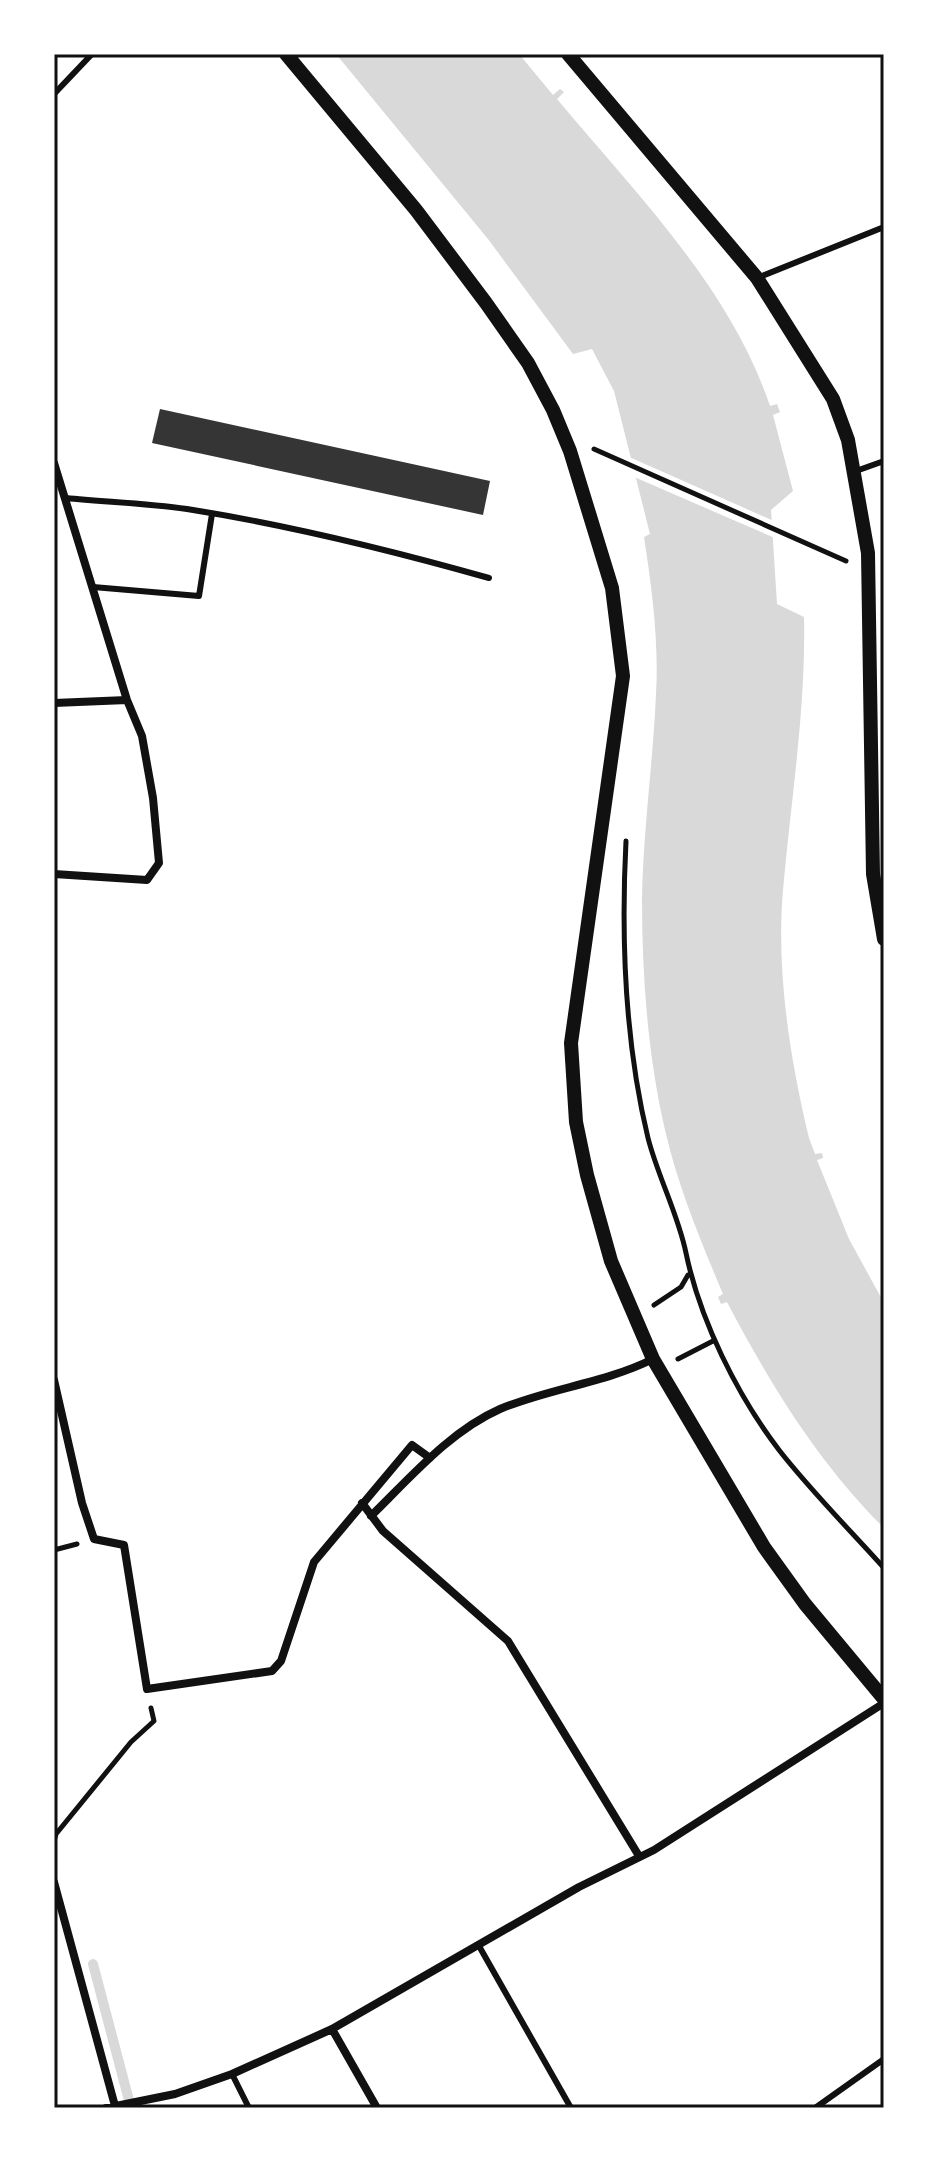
<svg xmlns="http://www.w3.org/2000/svg" width="938" height="2162" font-family="'Work Sans',sans-serif">
  <rect width="100%" height="100%" fill="#fff"/>
  <path fill="#d9d9d9" d="M336 54H519L553 95 560 89 564 92 557 99C636 194 730 287 770 406L777 404 780 412 773 415 793 491 771 510 777 604 804 617C806 709 791 799 783 890 776 972 790 1059 809 1138L815 1154 822 1153 823 1158 817 1160 849 1239 884 1303V1528C818 1462 770 1384 727 1302L721 1304 718 1297 723 1294C701 1242 679 1189 666 1134 648 1059 642 977 642 900 643 831 653 763 656 694 659 642 652 589 644 537L650 534 614 391 592 349 573 354 488 239Z"/>
  <path fill="#fff" d="M627 456 776 522 777 539 632 476Z"/>
  <g fill="none" stroke-linecap="round" stroke-linejoin="round">
    <path stroke="#d9d9d9" stroke-width="10" d="M93 1964 131 2108"/>
  </g>
  <path fill="#353535" d="M160 409 490 481 483 515 152 443Z"/>
  <g fill="none" stroke-linecap="round" stroke-linejoin="round">
    <path stroke="#111" stroke-width="5" d="M594 449 846 561
      M626 841C621 938 625 1043 648 1138 658 1177 678 1214 686 1253 700 1320 737 1395 779 1450 811 1491 849 1529 884 1568
      M654 1305 681 1287 688 1275
      M678 1359 713 1341
      M54 1550 77 1544
      M54 1841 56 1834 131 1742 154 1721 151 1708"/>
    <path stroke="#111" stroke-width="6" d="M54 94 92 54
      M757 278 884 227
      M856 471 884 461
      M66 498C106 502 147 503 187 509 289 525 390 550 489 578
      M93 587 199 596 212 514
      M479 1946 571 2108
      M232 2074 249 2108
      M815 2108 884 2059"/>
    <path stroke="#111" stroke-width="8" d="M54 463 127 700 142 736 153 798 159 863 147 880 54 874
      M54 703 127 700
      M54 1380 82 1503 94 1539 124 1545 147 1689 272 1671 281 1661 314 1562 412 1445 430 1458
      M362 1503 383 1531 508 1641 639 1856
      M371 1516C410 1478 450 1431 500 1409 550 1388 605 1383 653 1359
      M54 1882 115 2106
      M332 2029 377 2108
      M106 2108 175 2094 232 2074 332 2029 579 1887 654 1850 884 1703"/>
    <path stroke="#111" stroke-width="14" d="M286 54 416 210 486 303 528 363 553 410 570 451 612 588 623 676 571 1043 576 1122 587 1175 611 1261 653 1359 764 1547 805 1604 884 1699
      M568 54 757 278 833 399 848 440 868 553 873 874 884 939"/>
  </g>
  <rect width="938" height="2162" fill="none" stroke="#ffffff" stroke-width="112"/>
  <rect x="56" y="56" width="826" height="2050" fill="none" stroke="#111" stroke-width="3"/>
</svg>
